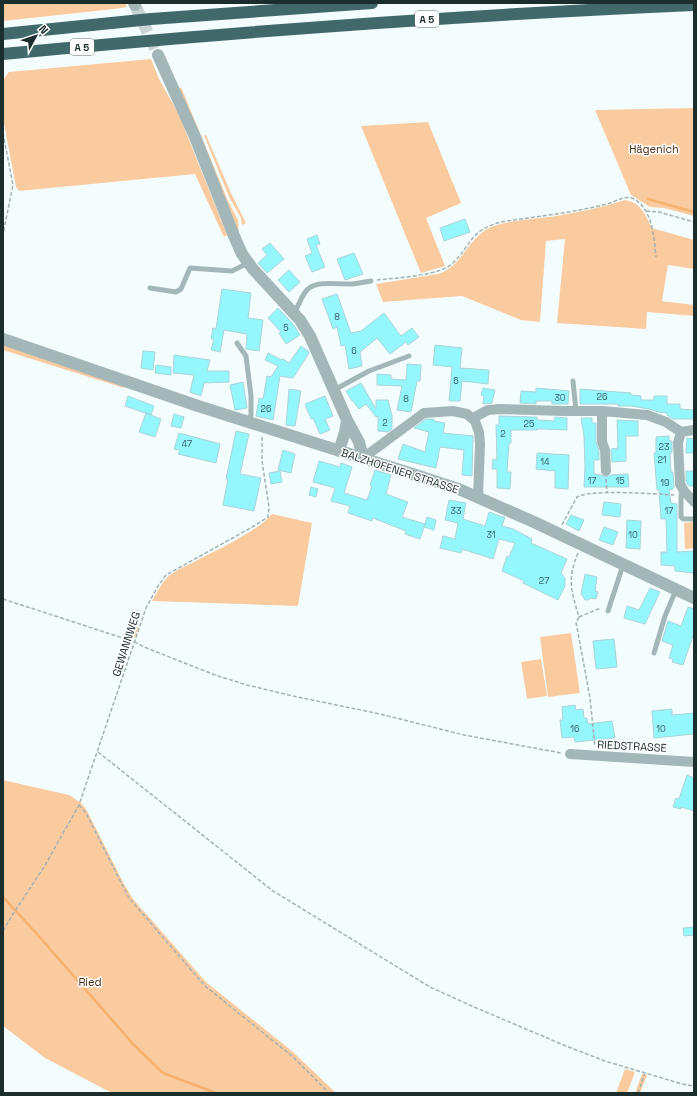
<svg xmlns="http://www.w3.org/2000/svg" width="697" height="1096" font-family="'Space Grotesk',sans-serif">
  <rect width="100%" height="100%" fill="#f4fdfd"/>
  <path fill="#f9cb9e" d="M3 3H125L127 7 114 9 3 21Z
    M151 59 159 79 179 115 227 235 224 237 195 174 19 191 16 187 3 118V80L9 72Z
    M181 87 228 201 238 220 239 236 179 89Z
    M694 108V216L664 208 650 207 631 195 595 110Z
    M428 122 461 203 426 218 445 266 421 273 361 126Z
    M204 135H206L231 193 246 223 242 225 241 218 230 199Z
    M625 200C642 203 645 215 652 228L694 240V269L668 265 662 301 694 305V316L647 312 646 329 557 323 565 239 546 241 540 322 521 320 462 296 383 302 376 284 438 274C462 266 467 241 487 229 503 220 537 219 556 216 580 212 603 207 625 200Z
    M3 344 124 385V388L3 350Z
    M272 514 312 523 298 606 152 601C156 593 160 586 165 580 173 571 184 567 194 562 216 550 257 532 272 514Z
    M694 522V548L685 549 684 523Z
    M139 626 135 637 132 638 123 634Z
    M571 633 580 693 548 697 540 637Z
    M541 659 547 696 527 699 521 662Z
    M3 780 69 795 81 803 86 809 123 882 133 899 206 982 293 1052 336 1093H112L45 1058 3 1026Z
    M625 1069 635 1072 627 1093H616Z
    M642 1074 647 1075 640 1093H635Z"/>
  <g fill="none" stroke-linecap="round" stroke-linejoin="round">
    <path stroke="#f5b16d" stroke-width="2.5" d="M648 199 694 212
      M3 897 37 934 134 1045 163 1073 216 1093"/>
  </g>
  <path fill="#94f7fd" stroke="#aad4d7" d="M465 219 470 232 444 241 440 228Z
    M317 235 320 244 316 245 325 267 312 272 305 256 312 253 307 239Z
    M270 243 284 259 267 273 258 263 267 255 262 249Z
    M354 253 363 274 345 280 337 259Z
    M289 270 300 282 289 292 278 280Z
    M222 289 251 293 248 318 263 320 259 351 246 349 247 334 224 330 220 352 211 350 214 339H211L213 328 216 329Z
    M337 294 351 333 361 331 384 313 401 336 412 328 419 337 408 345 406 342 390 354 377 338 360 352 362 366 349 369 345 345 341 346 337 327 333 329 322 299Z
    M278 308 293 324 300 335 286 344 279 333 281 332 268 318Z
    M435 345 462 348 460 368 489 370 488 384 462 381 460 401H449L452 367 433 365Z
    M301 346 308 351 309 353 293 378 280 376 273 420 256 416 259 398 263 399 267 376 271 377 278 366 265 360 268 353 282 360 283 359 289 363Z
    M143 351 155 352 153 370 141 368Z
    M174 355 210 360 207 371H229V382L204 383 201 396 190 392 194 375 173 373Z
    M407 364 421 365 420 381H417L411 412 397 410 402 386 377 385V374L391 375V379L406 380Z
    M156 365 171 367V375L155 373Z
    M243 382 247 408 236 410H235L230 385Z
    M361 383 376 409V400H388L392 415V429L388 432 378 431V416L376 417 366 404 359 409 353 401H352L346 391Z
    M483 388 495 390 492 403 483 404 484 396 481 395Z
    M536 388 569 391 568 404H552V401H536V404L520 403 521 391 536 392Z
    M289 389 301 391 295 426 286 425Z
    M580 389 631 393V395L641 396V400H654V396H667V404H680V409L694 410V419H673L667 415V413L658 412 649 409 631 406H618V404H580Z
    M128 396 154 406 151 415 125 406Z
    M325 396 333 416 325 419 330 430 320 434 313 418 311 419 305 404Z
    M146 413 161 419 155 437 139 432Z
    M174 414 184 417 181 428 171 426Z
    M499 416 535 417H537V420L554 421 555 417 567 418V430L543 429H537V430H511V443H509L507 472H511L510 489 497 488V469H492L493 459 497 460 496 425H499Z
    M581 418H592V423H596V442L599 451V460H594V474L601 475 606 477 611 475 628 474 629 487H584L585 467 584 436Z
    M426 419H434V421L445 423 443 433 473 436 472 476 462 475 464 450 440 447 436 468 398 459 403 444 425 452 429 432 414 428Z
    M617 420 638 421V436H626V461L612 462 611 449 618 448Z
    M236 431 249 434 240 474 261 478 254 511 223 505 228 479H226Z
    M179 433 220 444 216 463 178 454 180 450 174 449Z
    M669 436V441H672V453H670L671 472H673L674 487 673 489 669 490 671 503 677 504V552L694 551V573L675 571V566L661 565V552H667L666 519H661L659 490H657L654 453H656V437Z
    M687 438 694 439V453H686Z
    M283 450 295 454 291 473 278 470Z
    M537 453 569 455 568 489 555 488V471L536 469Z
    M319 461 340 467 341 463 352 467 344 493 367 500 372 486 370 485 375 470 391 475 386 494 408 502 402 517 425 524 420 539 405 534 406 531 373 518 372 521 348 513 350 506 331 501 335 488 313 482Z
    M280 471 282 482 271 484 269 473Z
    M686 471H694V486H689L686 482Z
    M311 487 318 489 316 497 309 495Z
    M449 500 466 503 463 519 485 526 489 512 503 517H505L502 526 513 529 532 539 531 543 567 559 561 573 565 578V586L558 600 523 583 524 581 502 571 507 556 509 557 515 543 499 539 493 559 462 549 461 553 440 548 443 536 455 539 458 523 445 520Z
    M604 502 621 504 620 517 602 515Z
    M571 515 584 520 579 531 566 524Z
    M427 517 436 520 434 530 424 527Z
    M627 520 641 521 640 549 626 548Z
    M604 527 618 532 613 545 599 540Z
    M585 574 597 577 595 591 598 592 596 599 591 598 588 600H585L582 595 581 594Z
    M650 588 660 592 645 624 624 618 627 606 639 610Z
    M688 607 694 609V633L683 665 672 662 673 659 669 658 673 645 662 641 668 621 681 626Z
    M614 639 617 667 596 669 593 641Z
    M575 705 576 710 583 709 584 718H587L588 724 612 721 615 738 575 742 574 737 562 738 560 720H563L562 707Z
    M672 709V715L694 713V734L654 738 652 711Z
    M687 775 694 778V811L681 807V809L673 807 676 798 679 799Z
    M694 927V935L684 936 683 928Z"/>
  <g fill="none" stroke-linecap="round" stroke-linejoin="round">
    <path stroke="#c9d3d4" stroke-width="12" stroke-dasharray="12 6" stroke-linecap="butt" d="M135 5 158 55"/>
    <path stroke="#a5b1b1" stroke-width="1.5" stroke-dasharray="4 2" stroke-linecap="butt" d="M3 133 13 185 3 234
      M646 211 659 212 694 222
      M377 280C395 278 440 276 453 263 473 243 469 231 501 222 537 216 575 213 610 203 619 200 627 194 636 200 653 212 654 239 656 257
      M606 479 607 493
      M562 525 577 497C590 489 656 494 674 495
      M578 553C567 580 571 590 579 617L576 622 590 698 595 747
      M3 599 135 642 144 647 215 675 247 685 293 696 380 714 464 735 561 753
      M579 617 598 609 601 610
      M98 752 273 891 430 987 474 1007 566 1046 605 1061 682 1084 694 1086
      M79 805 86 813 129 898 205 986 292 1056 329 1093
      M3 931 13 914 44 867 79 805 146 608 158 586 166 575 254 526 268 517 269 507 262 461V437
      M638 1093 645 1073"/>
    <path stroke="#a4b7b8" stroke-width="5" d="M150 288 176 292 181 289 190 268 232 271 248 263
      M294 312C300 305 301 295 308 289 318 280 340 285 353 284 359 283 365 282 371 281
      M237 343 246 356 251 396V415L248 422
      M573 381 576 411
      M334 390 369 371 409 356
      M684 491 681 495V517L683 519H694
      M608 611 623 565
      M654 653 665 616 676 590"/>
    <path stroke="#a4b7b8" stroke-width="10" d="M602 411V442L605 450 606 471
      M473 418 488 410 500 409 564 411H602L647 415 666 422 681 432 694 430
      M681 432 678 443 680 484 684 491 694 502
      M363 458 424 413 453 411 467 414 475 421 479 432 480 444 478 497
      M570 754 694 762"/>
    <path stroke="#a4b7b8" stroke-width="12" d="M134 3 135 5
      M158 55 195 137 234 236 242 254 253 269 300 320 310 336 347 420 359 442 363 458
      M3 339 198 406 422 477 461 490 534 522 694 598
      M339 451 345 432 347 420"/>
    <path stroke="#41696c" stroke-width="12" d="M3 34 151 19 372 3
      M3 54C233 32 463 15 694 5"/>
  </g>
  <g text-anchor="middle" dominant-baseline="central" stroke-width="3" stroke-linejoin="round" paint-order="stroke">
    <g font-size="9" fill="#3a6062">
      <text x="337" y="317">8</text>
      <text x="286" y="328">5</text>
      <text x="354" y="351">6</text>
      <text x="456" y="381">6</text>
      <text x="602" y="397">26</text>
      <text x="560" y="398">30</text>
      <text x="406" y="399">8</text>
      <text x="266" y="409">26</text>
      <text x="385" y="423">2</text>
      <text x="529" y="424">25</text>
      <text x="503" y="434">2</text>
      <text x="187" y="444">47</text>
      <text x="664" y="447">23</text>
      <text x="662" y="460">21</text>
      <text x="545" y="462">14</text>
      <text x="592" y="481">17</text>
      <text x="620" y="481">15</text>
      <text x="665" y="483">19</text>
      <text x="456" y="511">33</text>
      <text x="669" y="511">17</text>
      <text x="491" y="535">31</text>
      <text x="633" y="535">10</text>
      <text x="544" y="581">27</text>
      <text x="575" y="729">16</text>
      <text x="661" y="729">10</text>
    </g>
    <g fill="#fff" stroke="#606c6d" stroke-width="1">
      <rect x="415" y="11" width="24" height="16" rx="3"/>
      <rect x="70" y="39" width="24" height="16" rx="3"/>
    </g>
    <g font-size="10" font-weight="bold" fill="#1c2d2e">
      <text x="427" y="19">A 5</text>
      <text x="82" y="47">A 5</text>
    </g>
    <g font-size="11" fill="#492d10" stroke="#fff">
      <text x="654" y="149">Hägenich</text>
      <text x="90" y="982">Ried</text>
    </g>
    <g font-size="11" fill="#1c2d2e" stroke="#fff">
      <text transform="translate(400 471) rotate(18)">BALZHOFENER STRASSE</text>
      <text transform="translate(126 644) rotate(-72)">GEWANNWEG</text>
      <text transform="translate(632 746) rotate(3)">RIEDSTRASSE</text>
    </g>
  </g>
  <rect width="697" height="1096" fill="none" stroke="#1c2d2e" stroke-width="8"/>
  <g transform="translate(36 36) rotate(50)" stroke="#ffffff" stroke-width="3" paint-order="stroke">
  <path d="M0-3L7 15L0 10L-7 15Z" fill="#1c2d2e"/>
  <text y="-6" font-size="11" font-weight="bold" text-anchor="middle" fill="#1c2d2e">N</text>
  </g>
</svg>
